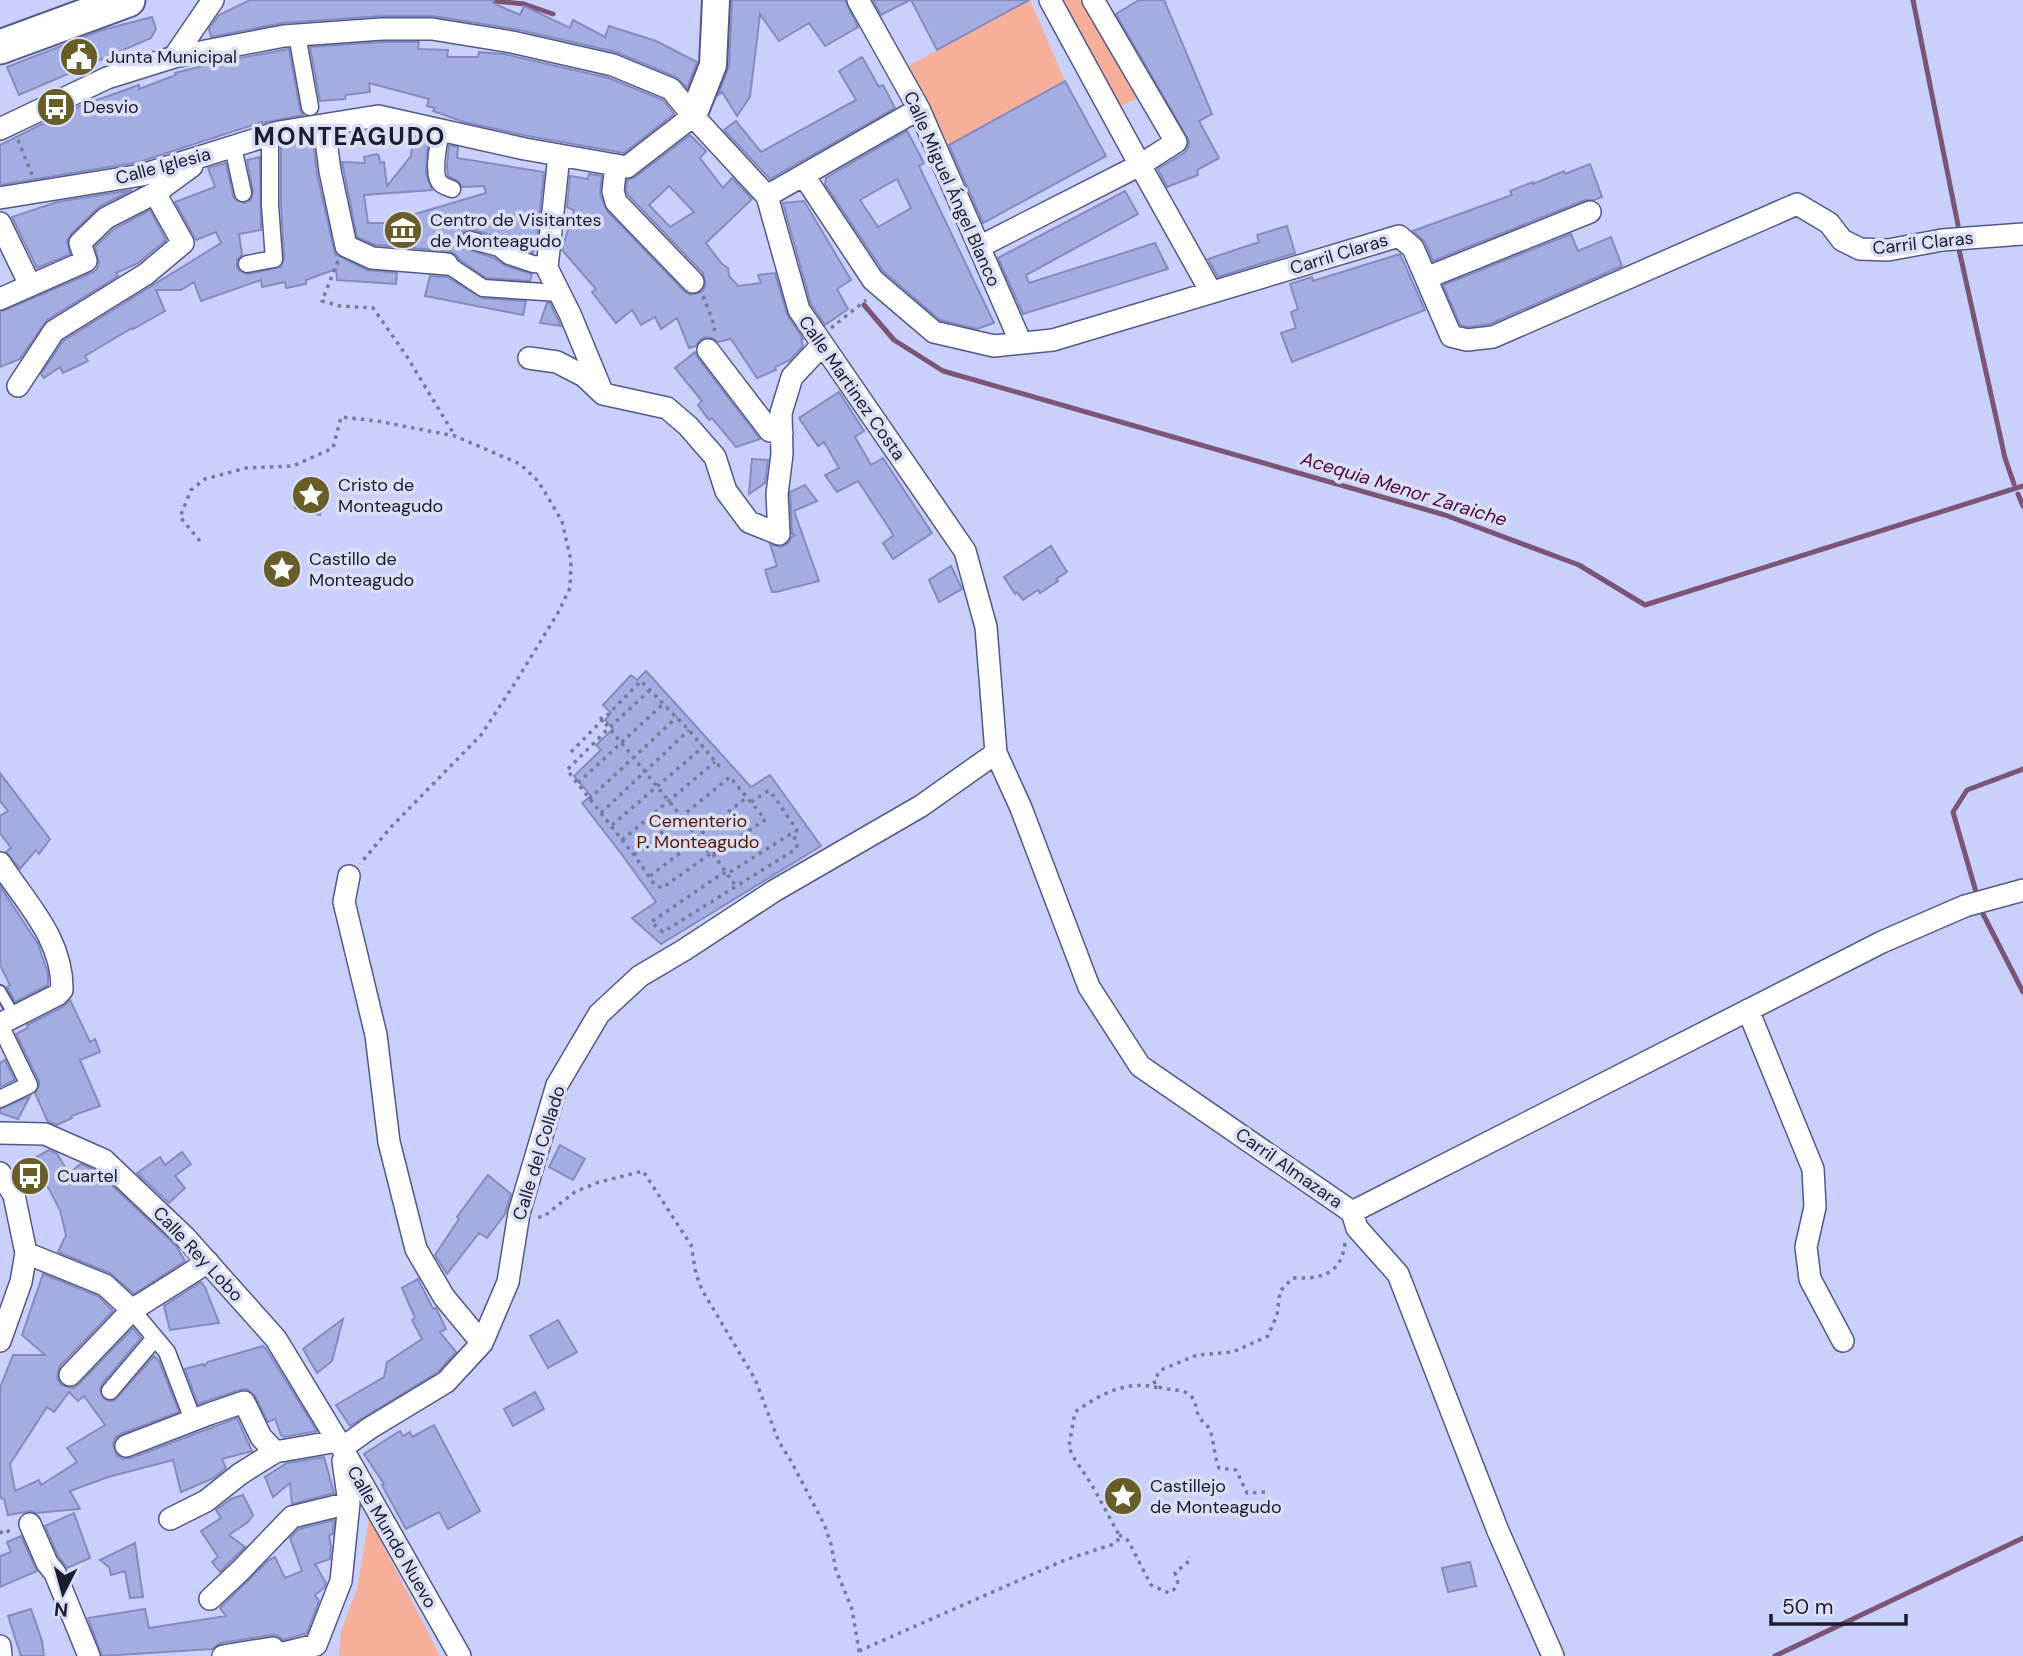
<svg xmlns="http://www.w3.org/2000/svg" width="2023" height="1656" font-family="'DM Sans',sans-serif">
  <rect width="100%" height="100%" fill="#c9d0fc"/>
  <path fill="#f7af9a" d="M1029 0H1030L1065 81 945 147 901 70Z
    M1059 0H1085L1141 97 1118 107Z
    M369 1518 440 1656H339L341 1631 357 1589Z"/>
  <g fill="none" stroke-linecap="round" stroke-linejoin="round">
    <path stroke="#7b5476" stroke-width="5" d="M1913 0 1958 225
      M495 1 524 4 553 14
      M1958 245 2005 458 2014 484
      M864 305 894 340 943 371 1445 515 1579 565 1645 605 2023 486
      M2018 494 2023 506
      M1976 892 1953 812 1967 790 2023 769
      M1983 914 2023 992
      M1775 1656 2023 1538"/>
  </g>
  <path fill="#a4ade2" stroke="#838bbe" stroke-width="2" fill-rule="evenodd" d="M250 0H494L493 3 520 15 524 6 570 28 573 20 605 37 609 26 656 41 697 62 687 88 676 77 616 52 515 29 432 16H381L283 23 211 37 209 29 219 15Z
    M732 0H845L858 27 825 46 809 23 779 41 760 14 750 97 737 116 722 92 718 95 729 66Z
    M873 0H910L881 15Z
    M911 0H1029L937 50Z
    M1139 0H1164L1212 114 1199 121 1219 158 1197 170 1198 175 1167 187 1158 169 1184 153 1188 148 1189 141 1116 14Z
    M152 17 156 29 151 38 19 95 7 67 102 30Z
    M382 42H419L418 49 448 50 447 57H478L479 52 504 54 609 78 663 100 674 114 624 153 528 136 464 122 433 111 435 108 427 106 429 99 369 83 370 92 346 95 345 99 320 101 310 47Z
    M289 49 300 109 303 115 262 123V122L139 162 0 185V145L72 109 139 85V89L176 75 175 73 218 62Z
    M862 57 879 87 883 85 895 108 770 179 724 130 736 121 761 152 856 100 839 71Z
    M1065 81 1106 156 983 223 949 145Z
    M907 131 924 163 919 166 994 323 977 329 940 320 883 271 825 184 826 178ZM897 179 911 208 878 227 860 200Z
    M690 135 706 151 700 158 723 188 732 178 752 199 706 243 722 264 728 268 729 276 738 286 761 283 758 275 775 273 787 314 803 339 801 340 803 346 790 360 775 367 776 370 757 378 731 339 718 342 712 338 706 337 700 340 696 346 689 348 677 318 661 329 655 317 641 325 632 310 616 323 592 292 596 289 562 250 574 210 567 207 570 176 588 179 589 174 602 176 600 194 607 211 684 291 690 295 702 292 706 285 703 273 628 195 626 190 627 180 635 177ZM669 186 694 212 670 227 649 205Z
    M413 137 428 141 426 174 432 190 364 195 368 223H385L486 193 484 186 462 187 459 182 448 176 447 166 449 145 458 147 457 158 544 172 537 240 533 253 514 247 502 238 473 230 463 232 460 238 463 248 494 258 506 266 532 274 530 281 486 278 459 259 455 254 449 251 375 245 357 237 342 162 365 163 364 157 377 154 379 156 380 163 384 162 387 186 411 156Z
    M313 140 317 174 335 254 367 270 397 273 396 284 337 280 336 269 306 280V284L286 288 285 282 262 287 261 280 201 301 194 282 181 290H156L165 311 133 329 132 328 85 356 88 361 63 373 60 367 44 378 41 374 63 341 221 243 216 232 196 240 175 202 215 187 208 168 226 163 233 196 236 200 245 203 251 200 253 191 247 160 260 157 261 230 239 234 242 255 237 260V267L240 271 248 274 281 267 284 258 281 205V145Z
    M1590 164 1602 197 1594 200H1585L1433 261 1425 242 1413 231 1512 195 1510 191 1533 182V184L1564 171 1565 174Z
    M132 190 100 206 71 234 67 241 70 254 37 268 12 217 57 202Z
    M1125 191 1138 214 1026 275 1029 283 1155 243 1168 269 1023 314 998 258Z
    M804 201 851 280 837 289 848 309 825 325 811 304 783 203Z
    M150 210 166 240 138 263 116 273 118 276 47 320 20 359 0 367V312L92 273 97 269 99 263 95 247 114 229Z
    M1287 226 1295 253 1218 277 1208 259 1259 242 1257 235Z
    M1571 234 1578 251 1611 237 1622 266 1490 324 1468 327 1460 325 1443 285Z
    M1400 254 1425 310 1292 362 1281 333 1296 328 1291 312 1298 309 1290 284 1312 277 1313 281Z
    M430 276 447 277 482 298 526 301 523 315 425 296Z
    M547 303H550L561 326 540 323Z
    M695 352 698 358 760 439 736 447 712 418 709 420 698 405 702 401 675 368Z
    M839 392 864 431 855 437 871 465 883 458 932 533 893 559 883 543 893 536 891 531 858 481 837 492 825 475 839 468 824 442 818 446 799 418Z
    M752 459 768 460 765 483 749 494Z
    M302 485 325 491 320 515 295 508Z
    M805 485 817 501 794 511 819 581 776 592H772L765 570 777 566 770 544 781 547 787 544 792 537 795 535 792 534 790 492Z
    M1051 546 1067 572 1056 579 1058 581 1040 593 1038 590 1023 600 1017 592 1015 594 1004 577Z
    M951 566 962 589 939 602 929 580Z
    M646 671 751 787 770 775 821 846 661 944 632 918 656 902 620 852 582 803 591 796 574 776 601 750 596 745 613 729 605 720 611 713 603 705 631 675 637 680Z
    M0 773 50 839 39 854 36 850 20 869 6 852 11 848 0 833V816L8 811 0 801Z
    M0 886 38 944 48 974V985L15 1002 7 987 10 985 0 965Z
    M70 1000 90 1042 95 1039 100 1052 80 1060 100 1106 71 1116 72 1118 57 1125 48 1122 35 1093 39 1086V1081L16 1034 28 1028 27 1025 63 1007Z
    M5 1060 15 1080 0 1087V1063Z
    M30 1096 18 1119 0 1113V1109Z
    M560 1145 585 1159 573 1180 549 1167Z
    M49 1150 57 1154 69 1173 81 1164 97 1171 176 1246 185 1261 134 1294 110 1273 58 1252 66 1235 60 1210 33 1159Z
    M182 1152 191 1164 175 1176 185 1188 169 1203 137 1173 160 1157 165 1165Z
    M488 1175 511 1194 505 1214 487 1238 479 1233 447 1274 435 1255 459 1219 457 1217Z
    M43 1274 98 1296 113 1311 60 1366 57 1378 61 1385 73 1388 79 1384 133 1328 141 1338 102 1384 100 1390 103 1398 109 1401H114L154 1356 159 1361 179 1412 121 1434 115 1438 113 1445 117 1456 123 1459 131 1458 237 1418 252 1451 222 1459 226 1468 214 1478 181 1492 173 1460 108 1477 70 1491 80 1509 36 1513 31 1511 8 1515 4 1499 0 1498V1388L13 1355H45L22 1335ZM69 1392 78 1401 84 1396 105 1425 67 1448 77 1462 41 1485 39 1480 15 1491 10 1464 47 1407 54 1412Z
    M418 1279 433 1309 436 1308 446 1329 440 1332 456 1352 438 1372 350 1426 336 1405 384 1377 387 1362 422 1339 412 1320 415 1318 402 1288Z
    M201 1282 205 1287 219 1323 170 1330 164 1306Z
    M343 1319 332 1361 317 1373 303 1349Z
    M558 1320 577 1352 548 1368 530 1336Z
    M263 1346 267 1350 317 1431 284 1437 281 1435 275 1419 268 1422 255 1396 247 1389 240 1390 198 1404 185 1369 203 1364 204 1366 208 1362Z
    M535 1392 544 1409 513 1426 504 1409Z
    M434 1425 480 1511 448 1529 439 1512 406 1529 382 1485 384 1484 364 1454 400 1431 403 1436 410 1432 412 1437Z
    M324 1457 334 1493 292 1504 290 1483 273 1497 265 1477 287 1463Z
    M243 1495 253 1515 248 1522 229 1535 245 1547 220 1572 212 1562 218 1557 201 1531 221 1518 216 1510 231 1499Z
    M74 1513 90 1558 67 1568 58 1556 45 1526Z
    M334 1520 333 1534 329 1535 331 1547 330 1559 315 1564 326 1583 324 1588 315 1595 319 1601 307 1633 283 1640 278 1636 272 1635 221 1643 212 1649 102 1656 88 1618 145 1609 149 1628 226 1616 220 1608 269 1560 275 1557 285 1578 302 1571 290 1538 299 1529Z
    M21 1536 37 1571 0 1587V1556L11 1552 7 1542Z
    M135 1543 143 1597 130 1598 125 1571 111 1575 109 1567 100 1560Z
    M1470 1562 1476 1586 1448 1592 1442 1568Z
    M31 1609 42 1641 44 1656H21L8 1616Z"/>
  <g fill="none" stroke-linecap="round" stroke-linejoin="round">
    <g stroke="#525988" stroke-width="14">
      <path id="service" d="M0 991 15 1017"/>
    </g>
    <g stroke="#525988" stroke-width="19">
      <path id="pedestrian" d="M297 35 310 107
        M441 130C439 143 431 175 441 184 444 186 449 188 452 189
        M233 147 243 193
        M470 240 499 248 509 256 533 264 547 265
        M247 264 274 259 270 205V135
        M447 264 483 288 559 293
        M0 1025 29 1085 0 1099
        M132 1310 167 1352 193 1420
        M110 1391 155 1338"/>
    </g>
    <g stroke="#525988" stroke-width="24">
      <path id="minor" d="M858 0 919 109 1021 343
        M1050 0 1140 165 1176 142 1093 0
        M174 57 213 0
        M324 125 330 171 346 246 372 258 447 264
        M0 129 107 78 174 57 284 36 382 29H432L512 42 613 65 671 89 693 116 767 196 799 310 965 551 986 627 996 753 1021 808 1089 987 1140 1066 1352 1212 1357 1228 1398 1274 1498 1531 1553 1656
        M559 155 547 268 570 314 601 389
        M616 165 613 191 616 202 693 282
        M804 176 873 280 934 332 994 346 1053 340 1399 236 1413 248 1451 336 1467 340 1493 337 1797 204 1829 223 1842 240 1860 249 1888 250 1942 240 2023 234
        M767 196 919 109
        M0 198 142 175 279 132 378 116 525 149 627 167 693 116
        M0 223 30 285
        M979 247 1140 165 1211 292
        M1426 278 1590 212
        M0 299 86 261 80 243 106 218 155 193
        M708 350 770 431 782 433
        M529 358 557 362 584 376 603 394 667 408 688 426 715 457 726 491 749 522 779 534 777 494 782 454 781 413 792 377 822 345
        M18 386 54 331 146 274 183 243 155 193 192 166
        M0 863C26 903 63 939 62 990L57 995 0 1024
        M349 876 344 902 376 1035 389 1142 416 1249 444 1297 482 1343
        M1748 1010 1813 1169 1815 1207 1806 1247 1810 1279 1843 1341
        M0 1133 45 1134 104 1160 185 1237 276 1339 342 1448 460 1656
        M0 1173 14 1195 26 1253 21 1282 0 1341
        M1352 1212 1882 942 1965 906 2023 890
        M26 1253 105 1285 132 1310
        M70 1375 132 1310 208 1262
        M126 1446 209 1414 244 1402 261 1437 275 1452 338 1441
        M342 1448 370 1428 446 1382 482 1343 508 1282 519 1213 557 1085 599 1014 640 976 684 950 774 891 921 806 996 753
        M170 1519 206 1501 240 1474 275 1452
        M30 1524 47 1563 55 1573 89 1656
        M210 1599 240 1571 292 1517 349 1503
        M0 1646 1 1656
        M223 1656 273 1648 275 1655
        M272 1656 316 1645 341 1581 349 1503 343 1461"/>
    </g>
    <g stroke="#525988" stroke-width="30">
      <path id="tertiary" d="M693 116 713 65 716 0"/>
    </g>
    <g stroke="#525988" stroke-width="37">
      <path id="primary" d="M0 47 128 0"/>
    </g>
    <path stroke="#757a9a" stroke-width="3.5" stroke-dasharray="3.5 5" stroke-linecap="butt" d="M18 140 32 175
      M338 261 322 301 340 306 373 308 406 355 455 436
      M703 296 715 327 714 331
      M831 328 866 300
      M200 541 180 517 191 490 205 479 246 468 293 466 333 448 341 417 377 421 455 436 520 464 538 481 562 521 571 561 570 588 559 611 517 680 481 735 391 827 360 864
      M650 690 608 729 567 770 634 855 655 885 662 888 710 854
      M600 717C637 762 675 807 710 854H713L737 888
      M571 752 641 681 689 730 720 767
      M578 783 663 704
      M589 799 677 717
      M751 802 768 791 771 792 797 830 794 836 797 845 796 849 663 932 651 922 723 873 727 874 797 830
      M601 813 689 730
      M612 825 703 747
      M622 840 715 762
      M713 854 768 818
      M634 855 730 777 765 819
      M650 876 697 840V837L747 797
      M538 1217H543L575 1192 596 1183 643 1171 691 1245 696 1274 702 1290 755 1379 779 1442 791 1461 824 1524 831 1544 836 1570 852 1609 859 1651 862 1656
      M1265 1492 1247 1493 1236 1470 1219 1468C1214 1455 1214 1442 1210 1430 1207 1424 1202 1422 1199 1417 1195 1408 1197 1399 1187 1393 1177 1388 1164 1391 1155 1385L1154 1380 1161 1370 1197 1355 1233 1352 1268 1336 1277 1315 1280 1291 1293 1278C1321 1279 1341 1275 1345 1243
      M0 1531 3 1534 12 1529
      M1119 1535 1126 1538 1130 1544 1151 1585 1169 1593C1179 1587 1179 1583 1175 1573L1189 1561V1556
      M859 1651 1065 1560 1114 1544 1118 1540 1119 1535 1092 1485 1072 1455 1069 1446 1075 1412C1100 1394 1128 1379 1159 1388"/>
    <use href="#service" stroke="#fff" stroke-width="10"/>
    <use href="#pedestrian" stroke="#fff" stroke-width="16"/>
    <use href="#minor" stroke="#fff" stroke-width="21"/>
    <use href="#tertiary" stroke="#fff" stroke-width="26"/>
    <use href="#primary" stroke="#fff" stroke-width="33"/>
  </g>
  <defs>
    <g id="civic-disc" transform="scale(2.0125)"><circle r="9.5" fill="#695e2a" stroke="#dbdff5"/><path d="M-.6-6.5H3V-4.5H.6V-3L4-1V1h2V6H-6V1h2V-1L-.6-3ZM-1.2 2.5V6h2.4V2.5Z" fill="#fff"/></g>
    <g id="bus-disc" transform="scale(2.0125)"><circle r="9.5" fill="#695e2a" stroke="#dbdff5"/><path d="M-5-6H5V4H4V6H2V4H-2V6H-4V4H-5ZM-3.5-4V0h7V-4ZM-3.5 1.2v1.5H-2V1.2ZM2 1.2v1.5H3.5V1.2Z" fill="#fff"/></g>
    <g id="museum-disc" transform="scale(2.0125)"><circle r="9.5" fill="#695e2a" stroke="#dbdff5"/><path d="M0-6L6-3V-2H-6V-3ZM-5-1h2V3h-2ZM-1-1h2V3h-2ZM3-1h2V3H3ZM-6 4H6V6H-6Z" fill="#fff"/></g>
    <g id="sight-disc" transform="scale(2.0125)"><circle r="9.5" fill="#695e2a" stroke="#dbdff5"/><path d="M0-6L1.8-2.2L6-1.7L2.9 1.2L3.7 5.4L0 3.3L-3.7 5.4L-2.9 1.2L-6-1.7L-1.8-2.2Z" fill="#fff"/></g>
  </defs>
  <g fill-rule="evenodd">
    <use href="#civic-disc" x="79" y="57"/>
    <use href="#bus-disc" x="56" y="107"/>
    <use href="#museum-disc" x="403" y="230"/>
    <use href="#sight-disc" x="311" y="495"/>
    <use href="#sight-disc" x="282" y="569"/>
    <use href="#bus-disc" x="30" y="1176"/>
    <use href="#sight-disc" x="1123" y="1496"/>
  </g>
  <g text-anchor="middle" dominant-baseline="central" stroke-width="7" stroke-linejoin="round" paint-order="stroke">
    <g font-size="18" fill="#1b1d31" stroke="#dbdff5" text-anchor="start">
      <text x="106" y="57">Junta Municipal</text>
      <text x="83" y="107">Desvio</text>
      <text x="430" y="220">Centro de Visitantes<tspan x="430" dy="21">de Monteagudo</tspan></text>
      <text x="338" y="485">Cristo de<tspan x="338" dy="21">Monteagudo</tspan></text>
      <text x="309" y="559">Castillo de<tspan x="309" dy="21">Monteagudo</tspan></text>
      <text x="57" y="1176">Cuartel</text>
      <text x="1150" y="1486">Castillejo<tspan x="1150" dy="21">de Monteagudo</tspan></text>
    </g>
    <g font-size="18" fill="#1b1d31" stroke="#dbdff5">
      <text transform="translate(163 166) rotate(-15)">Calle Iglesia</text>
      <text transform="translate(952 189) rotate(66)">Calle Miguel Ángel Blanco</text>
      <text transform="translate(1923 243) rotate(-6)">Carril Claras</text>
      <text transform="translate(1339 254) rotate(-17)">Carril Claras</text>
      <text transform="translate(852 388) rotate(55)">Calle Martinez Costa</text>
      <text transform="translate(539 1153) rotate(-73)">Calle del Collado</text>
      <text transform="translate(1289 1168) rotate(35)">Carril Almazara</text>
      <text transform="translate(198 1254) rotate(47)">Calle Rey Lobo</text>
      <text transform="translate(392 1537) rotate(60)">Calle Mundo Nuevo</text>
    </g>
    <g font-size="18" fill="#581904" stroke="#dbdff5">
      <text x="698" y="821">Cementerio<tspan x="698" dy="21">P. Monteagudo</tspan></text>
    </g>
    <g font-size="19" font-style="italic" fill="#510743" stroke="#dbdff5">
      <text transform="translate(1404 489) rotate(17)">Acequia Menor Zaraiche</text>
    </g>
    <g font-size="24" font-weight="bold" letter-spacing="2" fill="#1b1d31" stroke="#dbdff5">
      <text x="350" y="136">MONTEAGUDO</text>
    </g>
  </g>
  <g transform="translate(63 1593) rotate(186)" stroke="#dbdff5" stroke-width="5" paint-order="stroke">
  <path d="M0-5L12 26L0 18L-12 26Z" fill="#1b1d31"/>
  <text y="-10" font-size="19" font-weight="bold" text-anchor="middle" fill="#1b1d31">N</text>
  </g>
  <path d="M1771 1614v10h135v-10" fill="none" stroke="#1b1d31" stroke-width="3.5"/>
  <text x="1782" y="1614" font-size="21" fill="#1b1d31" stroke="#dbdff5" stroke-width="5" paint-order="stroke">50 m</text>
</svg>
